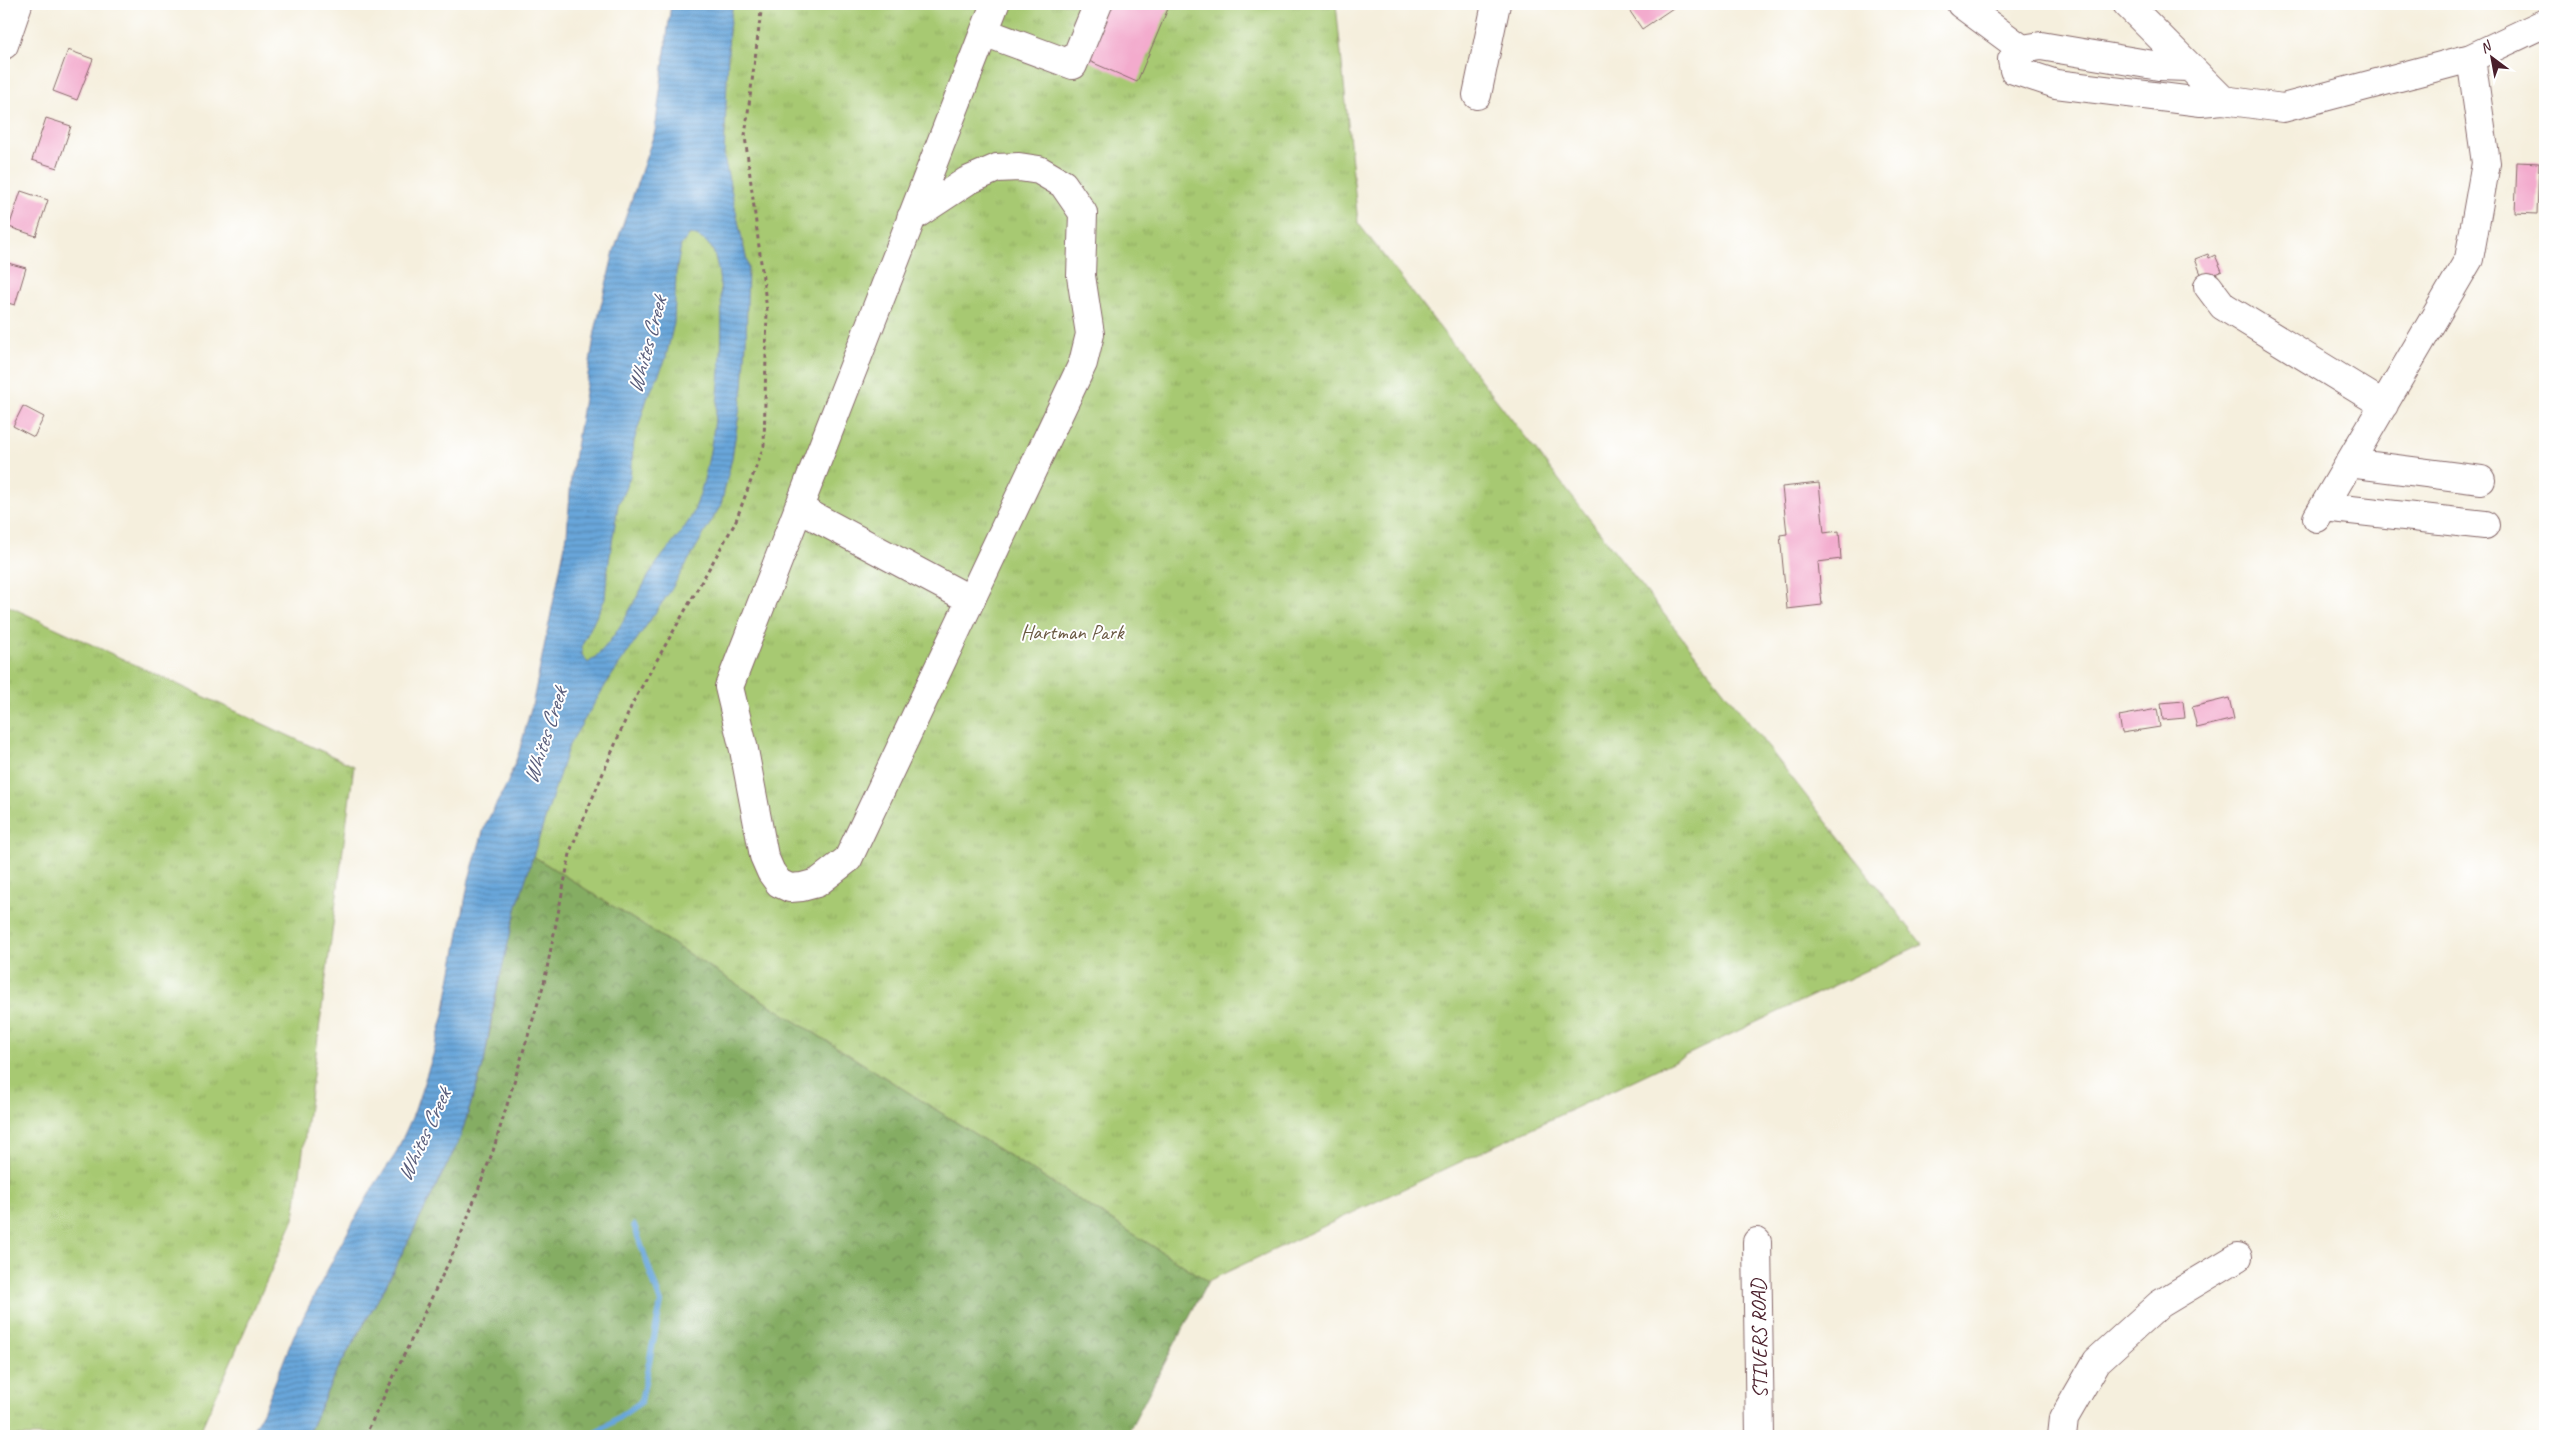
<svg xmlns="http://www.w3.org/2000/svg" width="2549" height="1440" font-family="Caveat,sans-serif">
  <defs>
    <pattern id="grass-tufts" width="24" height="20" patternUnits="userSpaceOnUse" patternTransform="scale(1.25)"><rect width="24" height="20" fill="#a7c972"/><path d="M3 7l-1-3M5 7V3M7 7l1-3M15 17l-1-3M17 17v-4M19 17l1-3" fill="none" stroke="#91ac63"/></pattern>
    <pattern id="forest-crowns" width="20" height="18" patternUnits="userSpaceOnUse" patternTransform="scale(1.25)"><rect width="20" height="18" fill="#85ad64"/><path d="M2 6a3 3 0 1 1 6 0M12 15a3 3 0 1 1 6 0" fill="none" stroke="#6f8c53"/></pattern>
    <pattern id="water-rules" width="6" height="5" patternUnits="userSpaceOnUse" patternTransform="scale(1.25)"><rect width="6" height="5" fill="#68a6da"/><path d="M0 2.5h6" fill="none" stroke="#5887b1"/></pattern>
  </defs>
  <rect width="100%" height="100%" fill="#fff"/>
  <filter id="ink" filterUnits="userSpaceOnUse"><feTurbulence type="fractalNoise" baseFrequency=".02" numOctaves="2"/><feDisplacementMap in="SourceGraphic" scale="10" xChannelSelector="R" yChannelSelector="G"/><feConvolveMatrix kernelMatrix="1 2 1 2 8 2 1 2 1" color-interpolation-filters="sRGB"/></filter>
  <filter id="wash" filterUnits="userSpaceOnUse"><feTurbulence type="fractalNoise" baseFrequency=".0096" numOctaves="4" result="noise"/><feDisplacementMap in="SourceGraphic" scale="20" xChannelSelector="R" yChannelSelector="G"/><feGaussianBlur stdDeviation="1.12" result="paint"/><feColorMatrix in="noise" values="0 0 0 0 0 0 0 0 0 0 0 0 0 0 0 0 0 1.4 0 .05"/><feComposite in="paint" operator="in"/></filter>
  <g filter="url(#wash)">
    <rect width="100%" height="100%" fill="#f5efdd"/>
    <path fill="url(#grass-tufts)" stroke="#78744e" d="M705 4H1336L1358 223 1922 944 1208 1281 522 849Z
      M4 604 354 766 294 1219 198 1436H4Z"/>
    <path fill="url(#forest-crowns)" stroke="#686648" d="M522 849 1208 1281 1126 1436H307L335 1374 384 1289 459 1141 484 1063Z"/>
    <path fill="url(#water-rules)" stroke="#596282" fill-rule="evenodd" d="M671 4H733L729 29 724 157 748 266 746 344 743 388 732 458 721 505 671 590 608 681 569 745 517 906 494 1002 484 1063 459 1141 384 1289 335 1374 307 1436H249L263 1412 294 1335 341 1244 373 1187 395 1155 414 1113 433 1055 444 1014 469 879 485 825 507 784 519 752 533 701 567 535 571 478 595 331 614 251 655 131ZM690 234C699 236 709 242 713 251 733 300 716 473 690 519 680 536 665 551 654 567 635 597 617 642 588 663L582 655V645L605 599 607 574 618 505 630 477 634 441 647 399 665 361 674 323 676 273 681 245Z"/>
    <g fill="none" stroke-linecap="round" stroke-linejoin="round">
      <path stroke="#68a6da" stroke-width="6" d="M592 1436 641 1402 661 1303 634 1225"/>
    </g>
    <g id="blocks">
      <path fill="#f3abcd" d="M1105 4H1170L1137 82 1082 58Z
        M1625 4H1670L1673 8 1642 29Z
        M68 50 93 59 77 100 53 91Z
        M46 118 71 126 57 168 32 160Z
        M2517 162 2539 163 2537 214 2515 213Z
        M21 191 48 200 36 236 9 227Z
        M2208 254 2209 258 2215 255 2222 271 2203 279 2195 259Z
        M4 262 26 268 15 305 4 302Z
        M23 406 44 417 34 437 13 426Z
        M1819 483 1824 533 1839 531 1841 559 1818 562 1822 605 1787 609 1780 535 1787 534 1782 487Z
        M2229 698 2234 719 2197 728 2192 707Z
        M2183 701 2185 718 2163 720 2161 703Z
        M2157 709 2160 727 2122 733 2119 716Z"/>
    </g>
  </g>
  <g filter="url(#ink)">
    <use href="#blocks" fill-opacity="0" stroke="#866869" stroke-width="1"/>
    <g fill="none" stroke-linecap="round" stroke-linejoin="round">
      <g stroke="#866869" stroke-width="30">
        <path id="minor" d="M1961 4 2022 49
          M2127 4 2223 100 2283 108 2471 58 2545 23
          M984 32 1073 65 1098 4
          M4 45 18 4
          M2188 67 2159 66 2041 46 2022 49 2012 60 2014 70 2056 84 2201 102 2223 100
          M1477 95 1496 4
          M911 218 967 181 997 168 1019 167 1039 170 1063 184 1083 213 1081 276 1090 334 1083 363 848 859 817 883 802 887 790 888 779 883 771 872 764 856 744 750 729 687 995 4
          M2208 286 2223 306 2384 405
          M2349 463 2481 480
          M2324 507 2485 525
          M798 508 971 600
          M2317 518 2469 259 2486 163 2471 58
          M1757 1242 1760 1436
          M2062 1436 2064 1418 2097 1361 2160 1304 2238 1257"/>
      </g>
      <path stroke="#866869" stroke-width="3" stroke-dasharray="4 4" stroke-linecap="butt" d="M365 1436 457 1245 493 1151 544 983 571 849 633 702 735 523 764 446 767 310 745 136 762 4"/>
      <use href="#minor" stroke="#fff" stroke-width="28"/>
    </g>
  </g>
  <g text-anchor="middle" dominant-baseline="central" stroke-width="4" stroke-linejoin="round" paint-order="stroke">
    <g font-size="21" fill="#6b5a44" stroke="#fff">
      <text x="1072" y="632">Hartman Park</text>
    </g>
    <g font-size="21" fill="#4a1f2b" stroke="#fff">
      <text transform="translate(1759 1339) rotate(-91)">STIVERS ROAD</text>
    </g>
    <g font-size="22" font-style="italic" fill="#585c7a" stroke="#fff">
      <text transform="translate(647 345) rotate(-75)">Whites Creek</text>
      <text transform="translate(545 736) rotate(-72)">Whites Creek</text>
      <text transform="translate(424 1135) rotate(-65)">Whites Creek</text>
    </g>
  </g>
  <rect width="2549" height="1440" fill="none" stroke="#fff" stroke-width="20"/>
  <g transform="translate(2492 58) rotate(328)" stroke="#ffffff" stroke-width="4" paint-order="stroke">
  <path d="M0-4L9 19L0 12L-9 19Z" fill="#4a1f2b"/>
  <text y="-8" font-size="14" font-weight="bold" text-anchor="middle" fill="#4a1f2b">N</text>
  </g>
</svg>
